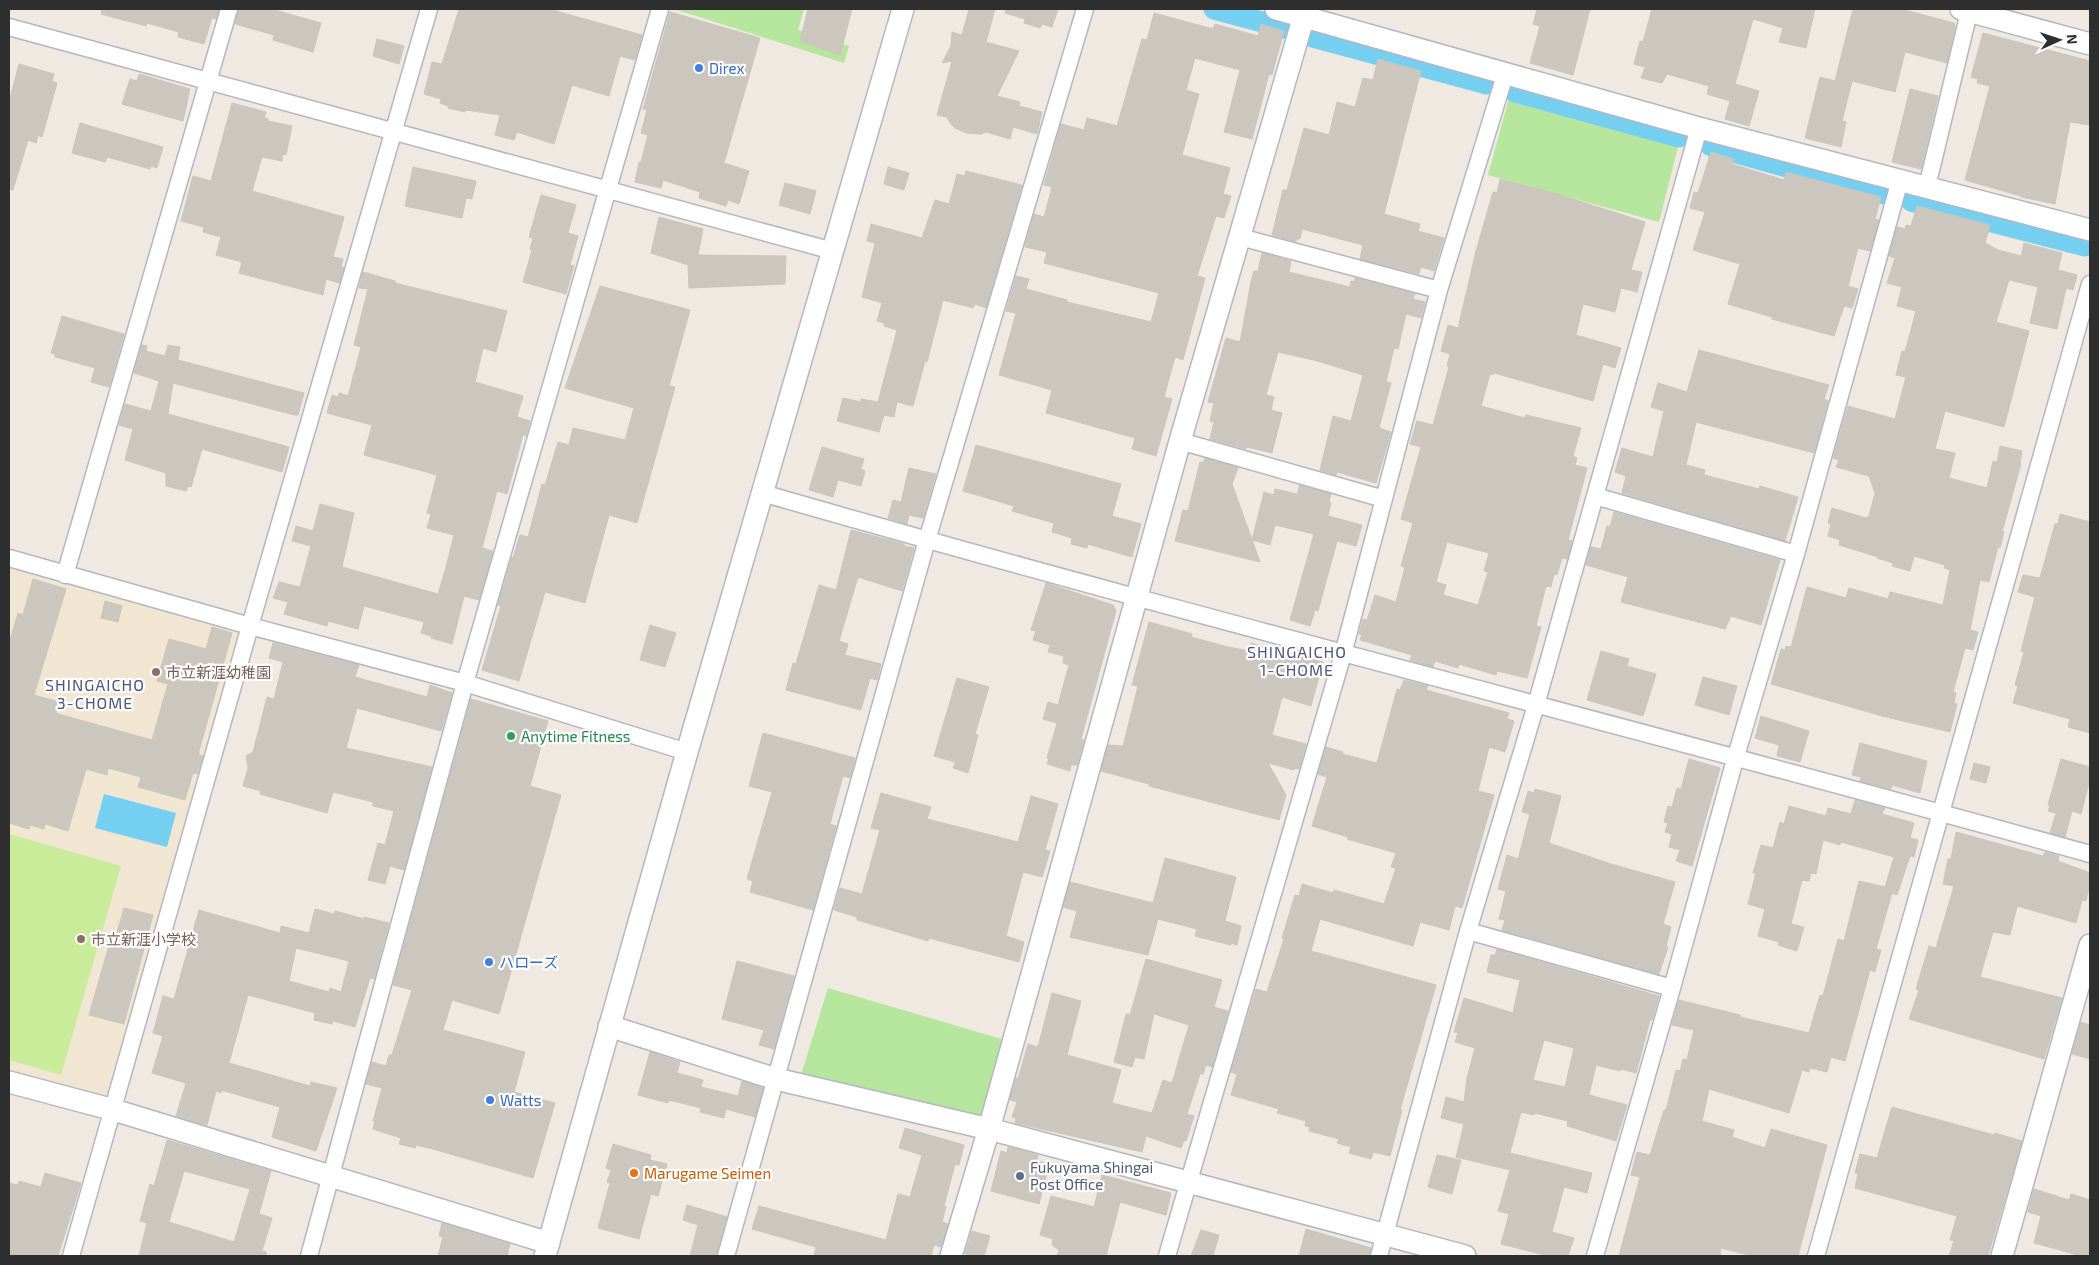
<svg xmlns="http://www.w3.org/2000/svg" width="2099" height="1265" font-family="'Exo 2','Noto Sans JP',sans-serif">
  <rect width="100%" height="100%" fill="#efe9e1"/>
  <path fill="#f0e6d1" d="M9 568 239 633 192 805 144 791 192 806 109 1094 100 1097 9 1072Z"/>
  <path fill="#b6e59e" d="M674 9H804L798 30 849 46 844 63Z
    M1510 95 1679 143 1659 222 1488 175Z
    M828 988 1005 1040 980 1127 800 1078Z"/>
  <path fill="#c9ec9a" d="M9 834 121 866 61 1075 9 1060Z"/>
  <path fill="#75cff0" d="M104 794 176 813 167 847 95 828Z"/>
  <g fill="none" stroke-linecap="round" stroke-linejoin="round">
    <path stroke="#75cff0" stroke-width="21" d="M1214 9 1285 28
      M1313 37 1487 84
      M1515 92 1679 137
      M1711 146 1884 194
      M1911 201 2085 246"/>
  </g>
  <path fill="#cbc7bf" stroke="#cbc5ba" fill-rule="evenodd" d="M102 9H219L216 19 212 18 204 44 178 37 179 32 147 23 146 26 101 14Z
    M239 9H271L321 23 313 52 273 40 274 35 235 24Z
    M459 9H549L642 35 635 60 620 56 609 96 572 85 554 144 517 132 514 140 495 135 500 115 466 110 465 112 448 108V106L440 103 441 99 424 94 432 62 442 64Z
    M808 9H852L840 55 800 41Z
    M969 9H995L986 42 1019 51 997 96 1020 102 1019 106 1042 112 1037 134 1013 127 1010 139 986 132 981 134 966 133 955 128 950 123 947 117 937 115 952 61 942 63 951 46 952 32 962 35Z
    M1006 9H1058L1052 27 1042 24 1040 28 1024 23 1025 19 1005 13Z
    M1537 9H1590L1573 75 1530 63 1540 26 1533 24Z
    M1652 9H1815L1806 48 1779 42 1783 28 1753 19 1735 84 1759 91 1749 126 1725 119 1730 101 1707 94 1709 86 1667 74 1662 83 1641 78 1645 67 1634 64 1640 41 1643 42Z
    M1853 9H1901L1954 23 1955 26 1947 63 1905 52 1895 92 1852 81 1842 121 1846 122 1841 147 1805 138 1820 77 1835 81Z
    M670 12 760 38 724 163 749 171 739 204 728 200 726 206 699 198 700 192 663 180 661 188 635 182 639 162H641L648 135 641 133 647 110 643 109Z
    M1154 13 1213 29 1215 24 1258 36 1261 24 1284 31 1272 75 1269 74 1252 139 1224 132 1240 70 1195 58 1186 90 1199 94 1182 155 1230 168 1223 194 1231 196 1224 218 1216 216 1197 276 1205 278 1183 360 1175 357 1164 397 1172 399 1156 456 1132 449 1135 438 1046 413 1052 390 999 375 1016 313 1006 311 1016 276 1029 279 1026 289 1067 300V302L1151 322 1159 293 1044 263 1047 252 1025 247 1034 214 1044 217 1052 187 1044 185 1061 124 1084 130 1087 118 1117 126 1142 39 1147 40Z
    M1983 33 2090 61V125L2070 122 2055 204 2021 197V196L1965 180 1990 86 1977 83 1978 79 1971 77Z
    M377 39 404 46 399 64 373 56Z
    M1378 59 1421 71 1384 214 1420 224 1418 231 1444 238 1434 271 1421 267 1419 274 1360 259 1363 245 1302 229 1300 239H1296V242L1272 235 1283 190H1287L1304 128 1329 135 1337 102 1355 107 1363 78 1373 80Z
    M19 64 54 74 52 81 57 83 42 137 38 135 36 143 28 140 13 190 9 189V102Z
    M139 74 190 89 183 121 122 104 130 79 137 81Z
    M1910 89 1938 96 1921 169 1892 162Z
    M232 103 266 112 264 118 268 119V121L292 126 286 155 283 154 282 161 262 157 252 191 344 217 333 257 343 259 341 267 344 268 339 283 326 279 323 295 239 273 242 262 216 255 221 237 203 232 204 227 181 221 193 176 211 181Z
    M80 123 163 147 157 168 151 166 150 169 107 157 105 162 72 153Z
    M1711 152 1734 159 1732 164 1784 180 1786 172 1881 197 1875 219 1879 220 1870 251 1858 248 1848 286 1858 289 1852 308 1844 306 1834 336 1772 319V317L1728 304 1740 264 1693 250 1705 212 1690 208 1694 192 1698 193Z
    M413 167 476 181 472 199 466 198 462 218 405 206Z
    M888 167 909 173 904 190 884 184Z
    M966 171 1022 185 986 308 975 304 973 308 943 300 927 362 925 361 913 406 897 402 894 417 884 415 879 432 837 421 843 398 861 402V399L878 402 897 330 884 326V323L877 321 882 303 862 297 875 243 867 241 871 224 922 238 935 200 949 204 957 174 965 176Z
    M1500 179 1557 194 1645 222 1631 270 1642 272 1637 292 1621 288 1615 312 1583 304 1576 335 1621 348 1615 368 1603 364 1593 401 1494 373 1493 375 1490 374 1481 406 1525 418 1526 415 1581 428 1573 456 1577 458 1575 465 1587 468 1568 540 1572 541 1567 559 1562 558 1557 575 1554 574 1551 587 1546 586 1536 626 1541 627 1527 678 1497 671 1496 675 1459 664 1458 668 1435 661 1433 667 1410 660 1412 655 1360 640 1362 635 1359 634 1363 619 1367 620 1375 595 1396 602 1405 567 1401 566 1413 523 1401 519 1421 447 1410 444 1417 421 1433 425 1449 367 1447 366 1450 354 1441 351 1448 325 1458 328 1476 251 1493 192 1497 193ZM1447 542 1489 553 1484 571 1488 572 1478 605 1443 595 1446 585 1436 582Z
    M785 183 816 191 810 214 779 205Z
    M541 195 576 205 568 233 578 236 570 265 574 266 566 294 523 282 532 250 530 249 533 238 529 237Z
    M1917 206 1990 225 1985 243 1998 250 2021 256 2024 243 2062 253 2058 270 2077 275 2073 290 2066 288 2057 329 2030 323 2038 287 2009 280 1996 322 2029 331 2004 427 1945 411 1935 449 1955 453 1949 478 1987 488 1993 461 1997 462 2000 446 2022 451 2020 463 2021 464 2002 532H2004L2000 548 1998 547 1989 582 1980 580 1970 630 1978 632 1973 650 1965 648 1953 692 1956 693 1954 703 1957 704 1950 732 1882 716 1771 684 1781 649 1785 650 1786 646 1791 647 1807 587 1846 598 1849 588 1888 599 1890 592 1943 605 1950 570 1944 568 1945 565 1914 556 1910 571 1892 566 1893 563 1877 558 1878 557 1839 545 1840 540 1828 536 1831 524 1828 523 1832 508 1866 518 1869 516 1875 493 1869 476 1836 467 1839 460 1833 458 1848 406 1895 419 1906 377 1896 375 1902 351 1905 352 1916 311 1897 306 1902 287 1887 283 1895 258 1889 256 1897 227 1905 229 1906 225 1911 226Z
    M659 217 703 229 698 255 786 256 785 284 689 288 688 265 651 253Z
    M1262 253 1291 261 1289 272 1350 287 1351 281 1354 282 1355 278 1415 294 1413 299 1425 302 1421 318 1406 314 1398 349 1394 348 1386 382 1391 383 1379 428 1391 432 1376 483 1337 472 1336 475 1320 470 1333 416 1351 421 1363 375 1314 360 1278 352 1266 395 1274 397 1271 410 1282 413 1272 453 1247 447 1246 449 1210 439 1214 422 1210 421 1214 403 1208 402 1226 338 1240 342 1251 282 1254 271H1258Z
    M363 272 395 281V283L507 311 496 352 483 348 475 382 523 396 517 417 530 421 526 436 523 435 507 494 497 491 482 548 493 551 479 600 464 596 452 644 431 638V636L421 633 424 622 364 606 358 629 328 621 327 626 284 614 288 602 273 598 279 582 300 587 311 546 292 541 296 526 313 531 320 504 354 513 342 567 438 594 445 571 454 535 427 528 431 514 427 513 437 475 364 455 372 425 327 413 332 395 338 397 339 393 348 396 361 347 354 345 368 289 359 288Z
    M600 286 690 310 669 386 675 387 637 523 609 515 585 603 545 592 519 681 482 670 501 606 498 605 512 557 513 558 520 535 528 537 542 484 545 485 558 442 569 445 573 428 625 440 634 408 565 388Z
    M62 316 124 334 109 387 91 382 95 368 55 357V354L51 353Z
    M142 345 147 346 146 351 165 356 168 345 180 347 178 360 304 393 298 415H294L173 383 168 414 289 447 282 472 202 449 191 487 188 486 186 491 166 486V473L125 460 133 429 119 425 125 404 151 411 159 381 134 373Z
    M1699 350 1829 385 1824 399 1828 401 1814 453 1696 422 1686 465 1705 470 1704 475 1759 489 1760 486 1798 497 1785 541 1622 493 1626 476 1615 472 1622 448 1653 457 1664 411 1651 407 1658 383 1687 392Z
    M976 445 1121 484 1112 516 1141 524 1132 557 1088 544 1087 548 1071 544 1072 538 1052 532 1054 523 1012 511 1014 506 963 491Z
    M822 447 864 459 861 469 865 471 861 486 838 480 833 497 809 490Z
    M1205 458 1238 468 1232 484 1260 562 1175 541 1183 510 1188 511 1200 462 1203 463Z
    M909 468 936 474 923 518 909 515 907 524 888 518 893 500 901 502Z
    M1300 485 1331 494 1329 502 1331 503 1328 516 1362 525 1356 546 1337 541 1318 611 1315 610 1310 626 1290 620 1314 534 1275 525 1270 545 1252 540 1264 492 1274 495 1275 489 1297 494Z
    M1614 512 1780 560 1761 625 1731 616 1725 629 1621 602 1628 577 1586 565 1591 547 1601 549 1607 526 1610 527Z
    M2060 514 2090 522V733L2068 727 2070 719 2013 703 2018 686 2015 685 2024 652 2021 651 2035 597 2018 592 2023 575 2040 578 2055 524H2058Z
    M851 530 904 544V546L914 548 902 591 858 577 839 641 848 644 845 655 881 664 877 680 870 678 861 710 786 690 793 663 796 664 819 585 836 590Z
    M33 579 66 589 34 695 59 702 56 712 58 714 152 740 168 684 157 681 169 639 206 649 212 627 232 633 199 751V755L203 756 197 774 193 773 185 800 138 787 141 777 108 768 107 775 86 769 68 831 45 824 44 829 30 825 29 829 9 823V644L18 613 23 615Z
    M1046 583 1113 605 1116 611 1081 739 1084 740 1077 765H1071L1070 771 1047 764 1049 759 1047 758 1057 723 1043 719 1048 702 1058 705 1069 665 1063 663 1064 656 1048 652 1050 645 1033 640 1036 631 1031 630Z
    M105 601 122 606 118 622 101 618Z
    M1149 622 1192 634 1191 637 1228 647 1249 651 1251 643 1323 662 1311 706 1282 697 1272 735 1306 744 1299 769 1295 768 1294 770 1268 763 1286 795 1279 820 1149 786V784L1101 771 1108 745 1123 746 1138 686 1132 685Z
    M650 625 676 633 665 667 640 660Z
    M273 643 359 665 355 677 395 688 427 697 430 685 452 693 441 731 357 708 346 748 432 767 404 870 390 866 385 884 368 880 378 843 385 845 394 811 373 806V802L333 792 327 813 260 794 261 791 243 786 248 768 246 756 253 752 267 697 274 699 283 662 269 658Z
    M1601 651 1629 659 1627 666 1656 674 1643 716 1587 700Z
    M1703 677 1737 686 1729 715 1695 705Z
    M957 678 989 687 975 734 978 735 968 773 953 768 955 762 934 756Z
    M1404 680 1428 686 1426 690 1509 713 1507 719 1514 721 1505 752 1489 747 1478 791 1494 795 1462 908 1455 906 1449 930 1420 922 1413 946 1320 919 1311 951 1436 985 1400 1110H1402L1390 1156 1373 1152 1371 1159 1349 1153 1351 1147 1337 1143 1339 1139 1309 1131 1310 1127 1305 1126 1306 1121 1277 1113 1279 1109 1231 1095 1237 1074 1231 1072 1256 989 1267 992 1284 939 1282 938 1295 895 1299 896 1302 884 1333 893 1334 890 1384 904 1396 868 1391 867 1396 853 1347 839 1348 837 1312 826 1327 777 1318 774 1326 747 1343 752 1342 754 1377 763 1397 689 1400 690Z
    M471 699 548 721 530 786 561 795 499 1014 452 1000 443 1030 525 1052 514 1092 555 1103 533 1178 433 1149 416 1145 415 1148 399 1144 401 1138 373 1129 375 1121H373L382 1088 366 1084 372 1062 386 1066 389 1055H392L412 990 393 985Z
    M1761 716 1809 731 1800 762 1777 756 1779 745 1755 738Z
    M763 733 855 758 850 778 843 776 830 824 836 826 813 910 750 892 753 881 747 879 772 792 749 786Z
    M1860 743 1927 761 1920 793 1892 785 1891 789 1860 781 1861 777 1852 775Z
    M1689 759 1720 768 1692 866 1676 861 1680 850 1669 847 1672 834 1665 832 1668 823 1664 822 1668 806 1672 807 1677 788 1681 789Z
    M2061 759 2090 767V779L2081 814 2072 811 2065 837 2050 833 2056 813 2048 811 2050 806 2048 805Z
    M1974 763 1990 767 1986 783 1970 779Z
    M1535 789 1561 796 1549 843 1611 864 1675 882 1663 924 1671 927 1666 946 1668 947 1659 974 1502 930 1505 920 1499 919 1506 891 1498 889 1507 855 1518 859 1530 814 1522 812 1528 791 1534 793Z
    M881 793 931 807 927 819 1018 842 1031 796 1058 804 1045 850 1050 851 1042 877 1023 872 1006 936 1024 942 1019 962 929 938 928 941 857 920V917L834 910 840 888 862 894 880 830 871 828Z
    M1855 800 1885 808 1882 814 1914 823 1910 838 1918 840 1914 857 1910 856 1897 895 1892 893 1876 949 1881 950 1875 972 1870 970 1845 1061 1831 1057 1827 1072 1810 1068 1809 1072 1802 1070 1789 1113 1709 1089 1702 1121 1734 1130 1732 1137 1765 1148 1771 1129 1827 1145 1798 1256H1752L1721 1248 1720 1256H1619L1640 1177 1631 1175 1637 1152 1650 1155 1664 1110H1666L1676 1070 1680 1071 1683 1059 1687 1060 1694 1030 1672 1025 1679 1000 1740 1015V1017L1809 1033 1820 995 1823 996 1838 939 1844 941 1859 881 1885 887 1894 857 1841 842 1840 845 1823 840 1816 874 1811 873 1809 881 1802 880 1791 924 1804 927 1797 951 1778 945 1779 942 1758 936 1765 909 1748 904 1756 873H1753L1761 845 1773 848 1780 822 1784 824 1789 806 1826 816 1828 808 1851 814Z
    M1956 832 2043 856 2045 852 2059 856 2058 861 2090 873V892L2088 891 2086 901 2082 900 2076 923 2017 906 2010 935 1993 932 1980 977 2062 998 2044 1059 1909 1019 1919 990 1916 989 1929 946 1936 948 1954 886 1943 884 1948 859H1951Z
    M1165 858 1236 877 1225 921 1241 926 1237 945 1231 943V945L1195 936 1197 929 1158 919 1148 955 1070 937 1077 911 1063 907 1070 882 1153 903Z
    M124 908 153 915 124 1024 89 1015 110 942 114 943Z
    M315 909 334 914 335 911 364 919V917L389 923 374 979 370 978 355 1027 333 1021 332 1024 314 1020 315 1013 248 995 229 1063 310 1086 311 1082 337 1088 316 1151 272 1137 280 1107 221 1090V1093L216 1091 207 1125 176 1116 186 1083 152 1073 163 1036 153 1033 163 996 174 999 199 910 280 933 281 926 309 933ZM296 948 349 961 341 992 330 988 329 992 289 981Z
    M1497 949 1659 996 1652 1020H1650L1636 1073 1621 1069 1620 1071 1596 1065 1589 1095 1627 1105 1616 1141 1567 1126 1568 1121 1535 1113 1534 1115 1521 1112 1510 1153 1592 1173 1587 1193 1564 1187 1552 1232 1574 1238 1568 1256H1548L1501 1244 1509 1214 1498 1211 1510 1170 1456 1157 1464 1124 1441 1118 1446 1097 1464 1102 1467 1078 1475 1048 1455 1042 1458 1033 1454 1032 1464 998 1513 1013 1520 980 1487 972 1491 955H1495ZM1544 1040 1574 1048 1565 1087 1533 1080Z
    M1146 959 1222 980 1214 1007 1228 1011 1212 1067 1206 1065 1203 1074H1200L1187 1114 1194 1116 1186 1141 1184 1140 1181 1148 1146 1136 1142 1152 1015 1123 1016 1118 1012 1117 1017 1102 1010 1100 1016 1078 1018 1079 1028 1044 1038 1047 1052 993 1081 1001 1067 1055 1121 1070 1112 1103 1152 1113 1163 1080 1172 1083 1189 1025 1154 1014 1144 1059 1135 1057 1132 1067 1114 1062 1126 1014 1130 1015Z
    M737 961 794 976 774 1049 759 1045 764 1030 722 1019Z
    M2081 1022 2090 1025V1059L2072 1054Z
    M650 1052 680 1062 677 1073 703 1080 701 1087 738 1096 742 1081 763 1088 755 1117 726 1109 724 1118 700 1112 701 1108 669 1100 668 1103 638 1095Z
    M1892 1107 1994 1135 1995 1133 2022 1141 1988 1256H1949L1954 1241 1950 1240 1957 1216 1855 1188 1858 1174 1855 1173 1860 1154 1877 1158Z
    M905 1128 964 1145 959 1165 955 1164 944 1206 946 1207 942 1222 948 1224 941 1247 934 1245 931 1256H814L816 1247 752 1229 759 1206 886 1240 898 1194 910 1197 922 1155 899 1148Z
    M167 1140 271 1171 259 1214 272 1218 262 1251 266 1252V1256H139L147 1223 140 1221 150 1184 154 1186ZM184 1171 250 1189 234 1242 169 1222Z
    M613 1144 651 1155 650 1160 667 1164 658 1196 651 1194 639 1239 598 1228 610 1183 607 1182 611 1170 606 1168Z
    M1008 1147 1038 1155 1037 1161 1049 1164 1039 1204 991 1191 1001 1151 1007 1153Z
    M1437 1155 1461 1160 1452 1194 1428 1187Z
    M45 1173 81 1183 58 1256H9V1183L18 1185 19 1181 41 1187Z
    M1102 1175 1171 1193 1166 1215 1120 1202 1106 1256H1057L1059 1250 1052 1245 1053 1239 1040 1235 1051 1196 1094 1207Z
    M2034 1189 2069 1200 2071 1194 2090 1200V1256H2081L2034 1243 2041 1216 2028 1212Z
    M687 1205 727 1217 716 1256H690L698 1225 683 1220Z
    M442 1223 510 1244 507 1256H438L443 1237 439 1236Z
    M1306 1229 1371 1248 1369 1256H1299Z
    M1201 1230 1219 1235 1213 1256H1191Z
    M972 1231 990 1236 984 1256 965 1254Z"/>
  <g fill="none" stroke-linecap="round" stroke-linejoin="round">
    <g stroke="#b4b7c1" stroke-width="19">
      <path id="minor" d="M9 27 833 251
        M1927 187 1969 12
        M1240 237 1439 290
        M1180 441 1384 499
        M762 493C1203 620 1648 731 2090 854
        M1595 496 1796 554
        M9 558 250 626 465 683 687 752
        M65 575 229 9
        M1468 931 1672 988
        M71 1256 250 626 429 9
        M309 1256 465 683 660 9
        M726 1256 927 540 1085 9
        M1167 1256 1343 654 1439 290 1505 75
        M1379 1256 1468 931 1536 705 1699 128
        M1595 1256 1672 988 1736 756 1796 554 1900 180
        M1816 1256 2090 284"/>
    </g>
    <g stroke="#b4b7c1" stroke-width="24">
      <path id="tertiary" d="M1276 9 1699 128 2090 230
        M1961 9 2090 44
        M609 1026 776 1079 989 1129 1465 1256
        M9 1082 114 1110 549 1243
        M545 1256 687 752 903 9
        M951 1256 989 1129 1180 441 1306 9
        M2002 1256 2090 945"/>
    </g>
    <use href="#minor" stroke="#fff" stroke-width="16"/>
    <use href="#tertiary" stroke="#fff" stroke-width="21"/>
  </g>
  <g fill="#3f7fe0" stroke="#fff" stroke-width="2">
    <circle cx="699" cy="68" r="5"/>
    <circle cx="489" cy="962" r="5"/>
    <circle cx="490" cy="1100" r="5"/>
  </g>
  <g fill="#8d6e63" stroke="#fff" stroke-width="2">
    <circle cx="156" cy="672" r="5"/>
    <circle cx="81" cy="939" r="5"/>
  </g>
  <circle fill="#2e9e5b" stroke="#fff" stroke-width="2" cx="511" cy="736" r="5"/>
  <circle fill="#e8710a" stroke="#fff" stroke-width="2" cx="634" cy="1173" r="5"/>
  <circle fill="#5c6f8a" stroke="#fff" stroke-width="2" cx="1020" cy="1176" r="5"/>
  <g text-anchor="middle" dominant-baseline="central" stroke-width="4.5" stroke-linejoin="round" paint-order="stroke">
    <g font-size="15" fill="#366cbe" stroke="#fff" text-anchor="start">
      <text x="709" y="68">Direx</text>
      <text x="499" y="962">ハローズ</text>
      <text x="500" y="1100">Watts</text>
    </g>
    <g font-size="15" fill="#785e54" stroke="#fff" text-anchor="start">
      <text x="166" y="672">市立新涯幼稚園</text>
      <text x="91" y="939">市立新涯小学校</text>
    </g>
    <g font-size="15" fill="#27864d" stroke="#fff" text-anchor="start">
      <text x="521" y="736">Anytime Fitness</text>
    </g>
    <g font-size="15" fill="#4e5e75" stroke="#fff" text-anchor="start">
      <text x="1030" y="1167">Fukuyama Shingai<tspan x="1030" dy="17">Post Office</tspan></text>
    </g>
    <g font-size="15" fill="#c56008" stroke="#fff" text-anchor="start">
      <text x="644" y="1173">Marugame Seimen</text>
    </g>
    <g font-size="16" letter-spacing="1" fill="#4d5680" stroke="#fff">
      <text x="1297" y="651">SHINGAICHO<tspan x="1297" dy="18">1-CHOME</tspan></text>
      <text x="95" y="684">SHINGAICHO<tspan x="95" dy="18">3-CHOME</tspan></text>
    </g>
  </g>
  <rect width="2099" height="1265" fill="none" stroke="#2e2e2e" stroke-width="20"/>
  <g transform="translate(2059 40) rotate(87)" stroke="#ffffff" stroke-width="4" paint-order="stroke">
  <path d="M0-4L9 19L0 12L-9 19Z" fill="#2e2e2e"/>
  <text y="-8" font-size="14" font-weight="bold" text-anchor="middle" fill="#2e2e2e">N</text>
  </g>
</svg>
